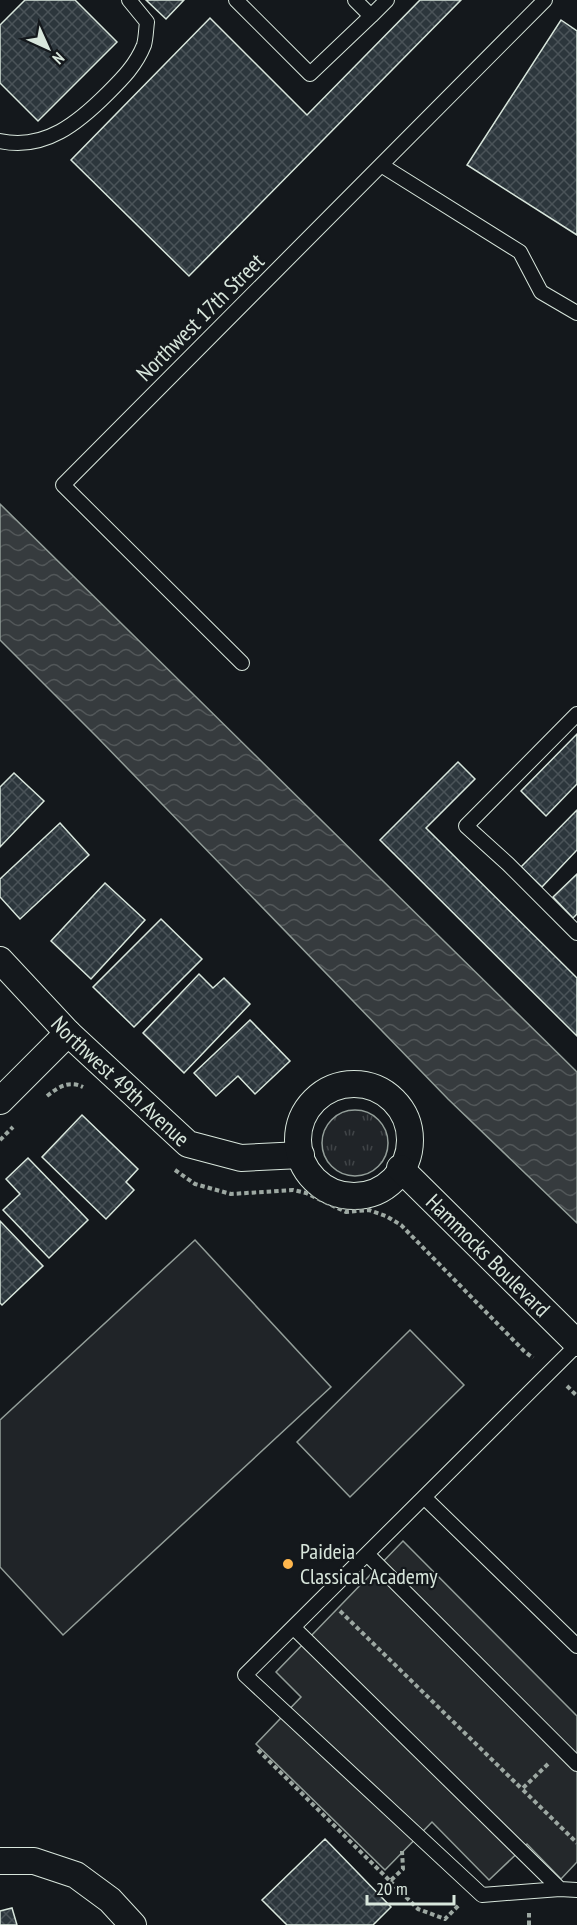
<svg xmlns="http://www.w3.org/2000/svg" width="577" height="1925" font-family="'PT Sans Narrow',sans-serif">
  <defs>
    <pattern id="grass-tufts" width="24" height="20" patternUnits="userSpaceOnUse" patternTransform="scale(1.5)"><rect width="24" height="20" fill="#202428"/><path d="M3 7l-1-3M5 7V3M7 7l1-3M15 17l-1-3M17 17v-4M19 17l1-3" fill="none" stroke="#404447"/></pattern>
    <pattern id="water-waves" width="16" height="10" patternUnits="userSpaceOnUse" patternTransform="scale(1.5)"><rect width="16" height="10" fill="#363b3e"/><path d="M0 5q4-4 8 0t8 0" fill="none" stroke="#525759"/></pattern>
    <pattern id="building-cross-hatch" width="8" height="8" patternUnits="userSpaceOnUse" patternTransform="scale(1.5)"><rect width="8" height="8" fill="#2c363c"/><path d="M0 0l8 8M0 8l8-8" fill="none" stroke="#4a5358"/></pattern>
  </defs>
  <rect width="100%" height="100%" fill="#14181c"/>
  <path fill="url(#grass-tufts)" stroke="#939e99" stroke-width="1.5" d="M322 1143a33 33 0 1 1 66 0a33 33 0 1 1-66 0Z"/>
  <path fill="#202428" stroke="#939e99" stroke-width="1.5" d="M195 1240 331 1387 63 1635 0 1567V1420Z
    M410 1330 464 1385 350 1497 297 1442Z"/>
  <path fill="#24282b" stroke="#939e99" stroke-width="1.5" d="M403 1541 577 1716V1862L561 1879 527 1844 489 1880 432 1822 385 1870 256 1744 301 1697 276 1672Z"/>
  <path fill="url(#water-waves)" stroke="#939e99" stroke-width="1.5" d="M0 504 577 1072V1223L448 1099 97 737 0 640Z"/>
  <path fill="url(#building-cross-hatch)" stroke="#d8e6dc" stroke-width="1.5" d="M25 0H75L117 42 38 121 0 83V25Z
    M146 0H184L166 19Z
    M420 0H461L189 276 71 160 210 18 307 115Z
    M561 20 577 31V235L467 165Z
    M577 734V784L546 816 521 791Z
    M458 762 475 779 426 828 577 978V1036L380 840Z
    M14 773 44 801 0 847V787Z
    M577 810V850L542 887 521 867Z
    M60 823 89 855 20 919 0 897V879Z
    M577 874V914L573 918 553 897Z
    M105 883 145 920 91 979 51 941Z
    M161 919 202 959 134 1027 93 987Z
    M199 974 213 988 224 978 250 1004 184 1073 143 1033Z
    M250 1020 290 1061 255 1094 238 1076 216 1096 194 1073Z
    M82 1115 138 1169 126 1182 134 1190 106 1219 42 1157Z
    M28 1158 88 1220 49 1258 3 1210 20 1194 6 1179Z
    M0 1221 43 1266 2 1305 0 1303Z
    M325 1839 391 1907 373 1925H287L262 1900Z
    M12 1908 17 1925H0V1911Z"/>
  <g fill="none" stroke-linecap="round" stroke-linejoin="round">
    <g stroke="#d8e6dc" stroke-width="16">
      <path id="service" d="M236 0 310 74 371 16
        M355 0 371 16 387 0
        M0 141C45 151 79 122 108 93 123 78 136 65 144 45 146 38 146 29 147 22L129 0
        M381 165 520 252 541 292 577 313
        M242 663 63 485 545 0
        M577 714 466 826 508 864 577 933
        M577 1345 245 1675 482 1895 560 1889 577 1890
        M425 1498 577 1646
        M368 1555 577 1764
        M294 1628 560 1889"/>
    </g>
    <g stroke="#d8e6dc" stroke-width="28">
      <g id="minor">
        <path id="s1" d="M0 960 68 1033 188 1144 241 1158 301 1155"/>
        <circle cx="354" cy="1140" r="56"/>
        <path d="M0 1101 68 1033"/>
        <path id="s2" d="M400 1168 577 1343"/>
        <path d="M0 1861H34L76 1875 110 1900 133 1925"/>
      </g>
    </g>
    <path stroke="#9da8a2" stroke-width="4" stroke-dasharray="4.5 3" stroke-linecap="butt" d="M47 1096C59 1087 68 1080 83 1087
      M0 1140 13 1127
      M175 1170 195 1184 231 1194 293 1190 306 1193 346 1212 369 1210 386 1216 401 1225 524 1351 533 1358
      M567 1386 577 1396
      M340 1611 522 1789
      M258 1750 390 1881 403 1869 402 1851
      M548 1764 522 1789 577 1843
      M390 1881 418 1909 445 1919 460 1904
      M529 1913V1925"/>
    <use href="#service" stroke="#14181c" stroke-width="14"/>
    <use href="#minor" stroke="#14181c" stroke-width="26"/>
  </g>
  <circle fill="#ffb74d" stroke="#14181c" stroke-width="2" cx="288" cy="1564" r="6"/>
  <g text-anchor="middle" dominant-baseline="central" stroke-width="4.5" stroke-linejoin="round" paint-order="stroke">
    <g font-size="22" fill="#d8e6dc" stroke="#14181c">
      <text transform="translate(200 317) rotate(-45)">Northwest 17th Street</text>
      <text stroke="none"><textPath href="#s1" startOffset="171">Northwest 49th Avenue</textPath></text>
      <text stroke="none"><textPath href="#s2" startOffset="124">Hammocks Boulevard</textPath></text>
    </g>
    <g font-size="22" fill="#d8e6dc" stroke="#14181c" text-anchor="start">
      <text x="300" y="1551">Paideia<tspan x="300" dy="25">Classical Academy</tspan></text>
    </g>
  </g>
  <g transform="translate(48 48) rotate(135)" stroke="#14181c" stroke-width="4.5" paint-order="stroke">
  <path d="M0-4.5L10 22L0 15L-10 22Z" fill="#d8e6dc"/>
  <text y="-9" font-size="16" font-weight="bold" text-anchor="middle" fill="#d8e6dc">N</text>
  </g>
  <path d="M367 1895v9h87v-9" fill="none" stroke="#d8e6dc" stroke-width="3"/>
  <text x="376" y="1895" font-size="18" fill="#d8e6dc" stroke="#14181c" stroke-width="4.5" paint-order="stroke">20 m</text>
</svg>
